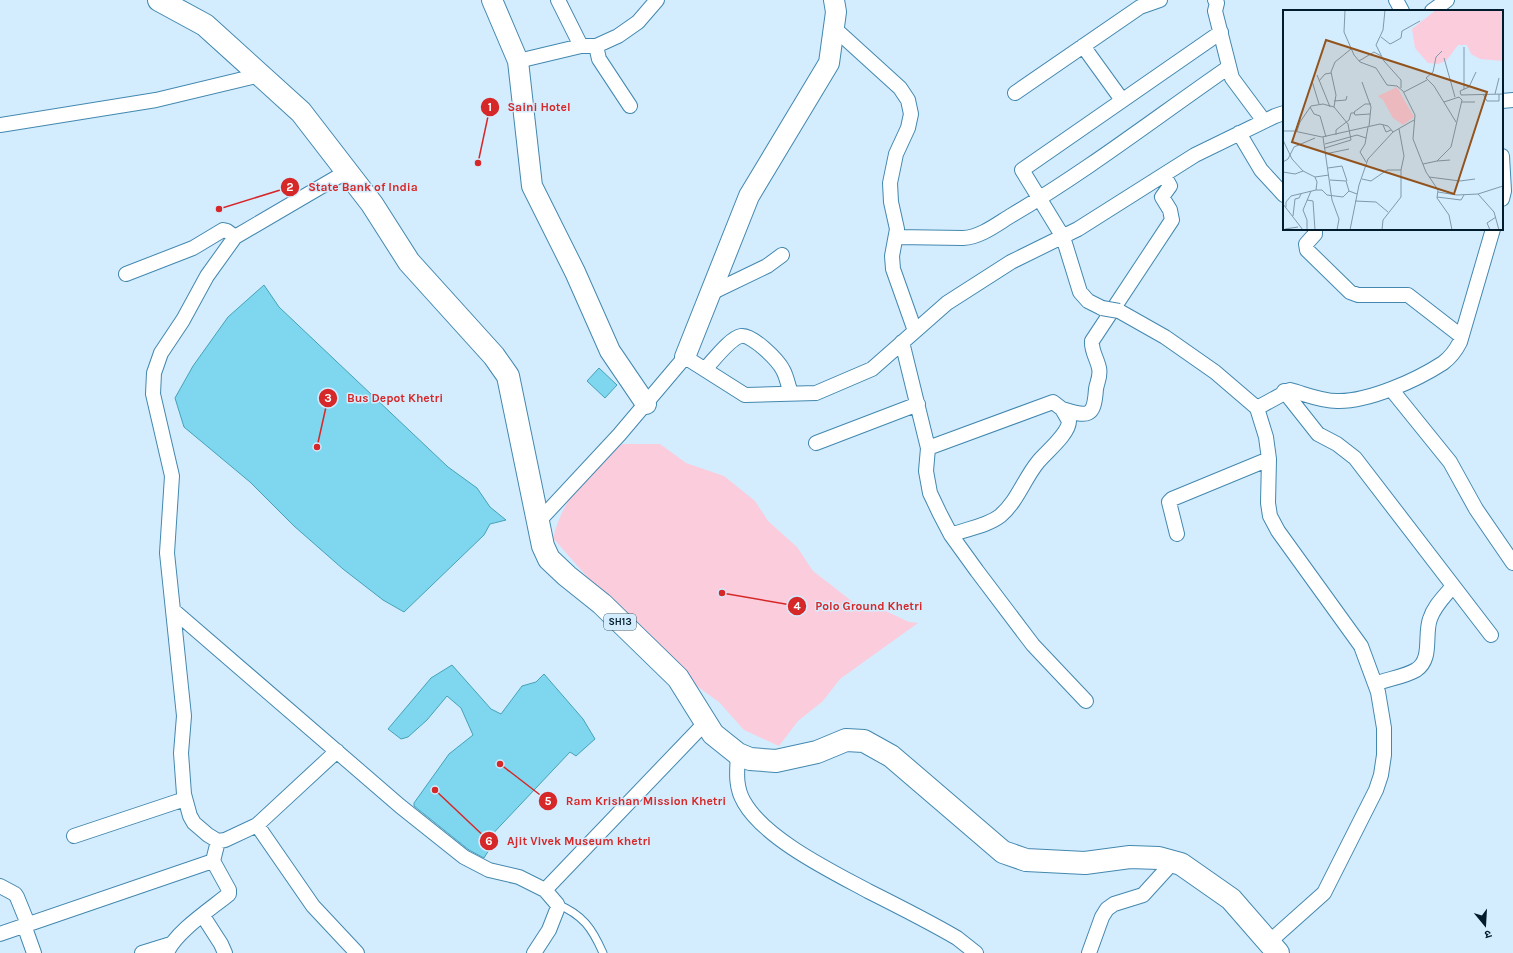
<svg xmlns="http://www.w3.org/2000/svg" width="1513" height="953" font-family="Karla,'Noto Sans Devanagari',sans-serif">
  <rect width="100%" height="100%" fill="#d3edff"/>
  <path fill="#fbccdb" d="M622 444H660L686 463 724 476 755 501 768 521 797 547 813 571 858 606 873 605 909 622 918 623 840 679 823 701 798 721 779 746 744 730 719 702 691 682 603 595 553 538C565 493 588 474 622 444Z"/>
  <path fill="#7ed7ef" stroke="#46a1b8" d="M264 285 279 307 448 467 477 488 490 507 506 520 490 524 484 535 404 612 383 600 343 569 294 526 250 482 184 427 175 398 193 366 228 317Z
    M599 368 617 385 605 398 587 381Z
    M452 665 491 709 501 714 522 686 536 682 544 674 583 719 595 739 576 756 570 752 485 842 492 845 484 858 469 850 414 806V803L449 754 473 735 461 708 447 696 427 720 408 737 401 739 388 729 431 678Z"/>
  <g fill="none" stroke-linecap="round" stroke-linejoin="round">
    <g stroke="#4388af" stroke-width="9">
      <path id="lane" d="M557 904C583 915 592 928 603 953"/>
    </g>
    <g stroke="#4388af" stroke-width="16">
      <path id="street" d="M558 0 581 46
        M1215 0 1217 3 1215 11 1232 78 1264 121
        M1396 0 1402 11
        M1432 11 1447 0
        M834 28 900 88 908 100 911 114 908 128 896 154 890 183 891 202 897 229 892 256 893 269 915 331
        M596 46 599 59 630 106
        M1083 46 1122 100
        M518 61 581 46H596L618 36 638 22 657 0
        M1015 93 1140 7 1160 0
        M1502 101 1513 100
        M0 125 156 100 260 75
        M1239 133 1261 170 1284 195
        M1502 156 1504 191 1502 199
        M1315 229V234L1306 244 1307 250 1350 292 1358 295H1408L1461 336
        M897 237 963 238C981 237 997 224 1012 215 1087 171 1158 116 1229 67
        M126 274 193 248 223 230 227 231 235 237
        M711 293 767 266 782 255
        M1102 308 1088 301 1080 292 1063 237 1022 170 1221 32
        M1119 311 1165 337 1215 372 1257 408 1266 437 1269 459 1268 503 1270 516 1278 531 1361 646 1378 692 1384 728V755L1381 775 1376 790 1324 893 1268 943
        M902 342 928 448 926 471 930 493 940 514 951 535 977 571 1033 645 1086 701
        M705 369C713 361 730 338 741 336 752 334 778 360 783 370 787 377 788 386 791 393
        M1391 389 1450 462 1476 509 1513 563
        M1284 391 1318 434 1337 444 1355 458 1491 635
        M1257 408 1290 390C1305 394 1321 401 1337 401 1368 402 1417 380 1443 363 1451 357 1456 350 1460 342L1493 229
        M1062 409C1088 417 1094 418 1096 389 1097 382 1101 376 1099 368 1097 358 1091 351 1092 341L1172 220 1170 210 1162 197 1170 186 1164 175
        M816 443 918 404
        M928 448 1053 402 1062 409 1069 421C1069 434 1046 452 1038 462 1024 479 1017 502 1000 516 987 526 966 529 951 535
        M538 522 619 435 685 357 745 395 816 393 872 369 947 303 1011 262 1078 229 1195 155 1275 116 1284 113
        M1177 534 1169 502 1172 499 1269 459
        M173 610 400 806 464 857 489 870 519 877 545 890 557 904 558 907 549 930 534 953
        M1375 684C1387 679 1404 677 1416 670 1433 659 1424 635 1430 619 1434 606 1444 597 1453 586
        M337 751 257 825 225 840 218 841 208 835 194 823 190 816 184 794 181 753 184 716 167 553 172 476 153 394 154 373 161 353 183 320 207 276 235 237 346 172
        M738 754C737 771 735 787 744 802 765 839 831 871 868 891 898 906 928 921 957 938L976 953
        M257 825 313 906 357 953
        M74 836 185 799
        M0 886 15 894 17 897 28 924
        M545 890 705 723
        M203 916 221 944 225 953
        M24 925 34 953
        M0 934 213 861
        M142 953 171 944
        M167 953C174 933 212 908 229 894V890L213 861 218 841
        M1089 953 1102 917 1107 909 1114 904 1143 895 1173 862"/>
    </g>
    <g stroke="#4388af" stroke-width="22">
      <path id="secondary" d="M492 0 518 61 532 186 575 272 610 351 646 404
        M685 357 749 196 829 63 836 12 834 0"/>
    </g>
    <g stroke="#4388af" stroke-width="24">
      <path id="primary" d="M159 0 205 25 301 112 372 204 409 262 494 356 508 376 543 546 549 559 567 576 602 604 678 678 713 734 738 754 750 759 776 761 817 752 846 740 864 741 891 756 1003 852 1026 860 1085 863 1130 857 1159 858 1181 864 1231 899 1278 953"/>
    </g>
    <use href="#lane" stroke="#fff" stroke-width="7"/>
    <use href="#street" stroke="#fff" stroke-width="14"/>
    <use href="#secondary" stroke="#fff" stroke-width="20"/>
    <use href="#primary" stroke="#fff" stroke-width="22"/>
    <g stroke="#4388af" stroke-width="16" stroke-linecap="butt">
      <path id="street-bridge" d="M1102 308 1119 311"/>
    </g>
    <use href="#street-bridge" stroke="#fff" stroke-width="14"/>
  </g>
  <g text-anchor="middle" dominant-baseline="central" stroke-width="3" stroke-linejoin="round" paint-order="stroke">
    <rect fill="#d3edff" stroke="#3f5a6b" stroke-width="1" x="604" y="614" width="32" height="16" rx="3"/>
    <g font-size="10" font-weight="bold" fill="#001b2b">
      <text x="620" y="622">SH13</text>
    </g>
  </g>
  <g transform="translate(1283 10)">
    <rect width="220" height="220" fill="#d3edff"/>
    <path d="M153 0H220V51L197 49 188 44 184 35H175L163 51 155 54 145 53 132 38 129 19ZM114 77 131 107 120 115 110 108 100 90 95 86Z" fill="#fbccdb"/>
    <path fill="none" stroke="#7f99aa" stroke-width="1" d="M62 0 61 22 71 45 77 52 93 58 104 75 114 76 120 81 132 105 130 129 143 162 155 180 154 188 166 205 169 220M102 0 100 20 93 35 101 51 118 70V78M98 27 107 34 111 32 118 28 119 21 137 11M181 37V79M159 41 153 47 150 62 143 68 151 76 173 112M161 48 172 87M76 51 91 42 98 46M34 65 47 97M29 71 36 94M36 71 42 64 48 63M79 72 88 97 86 116M121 82 144 70M200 84 204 91H216V84M212 84 216 68M178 85 220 84M178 85 177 81 186 77 193 62M51 91 63 90 64 86M179 92H192M27 97 31 104 37 106 43 127M87 104 72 105 71 102 82 94H88M100 115 103 122 108 120M0 121H11L39 127 97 114 105 116 110 122M14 121 17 112 28 96 40 94 51 97M53 125V120L66 110 68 103H72M40 127 49 190 56 209 54 220M0 130 9 149 20 161 32 167 34 172 33 180 8 186 3 192V197M42 134 74 125 83 128M42 138 68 130 65 114 51 97 53 85 48 62 52 52 68 39M42 144 66 139M154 151 167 150M0 152 5 149 11 137 32 128M83 152 77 142 82 134 85 117M140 154 154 151 168 137 179 90 176 87 161 92M45 158 59 156 64 171M0 162 12 164 20 161M32 167 46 165M146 167 177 171 192 169M79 169 88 171 104 160H118M47 170 63 171 66 181 74 184M33 180H39L44 185 60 187 66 181M155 182 174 185 195 184 211 202 216 220M195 184 220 176M154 187 178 190 181 185M24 190 30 191 32 220M72 191 93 192 105 202M0 194 20 220M10 206 12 189 16 188 18 184M2 219 15 217M24 220V210L20 200 28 181M67 220 76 175 85 149 110 122 131 110M99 220 100 210 118 187V160L121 146 116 119M207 220 204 213 213 207"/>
    <path fill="#93531c" fill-opacity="0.15" stroke="#93531c" stroke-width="2" d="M43 30 204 82 171 184 9 132Z"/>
    <rect width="220" height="220" fill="none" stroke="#001b2b" stroke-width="2"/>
  </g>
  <path fill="none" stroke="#d62828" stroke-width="1.5" d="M478 163L490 107M219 209L290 187M317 447L328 398M722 593L797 606M500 764L548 801M435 790L489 841"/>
  <g fill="#d62828" stroke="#d3edff" stroke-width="1.5">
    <circle cx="478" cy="163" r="4"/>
    <circle cx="219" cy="209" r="4"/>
    <circle cx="317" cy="447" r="4"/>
    <circle cx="722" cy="593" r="4"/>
    <circle cx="500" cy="764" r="4"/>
    <circle cx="435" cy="790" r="4"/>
    <circle cx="490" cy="107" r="10"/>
    <circle cx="290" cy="187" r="10"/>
    <circle cx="328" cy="398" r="10"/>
    <circle cx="797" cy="606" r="10"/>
    <circle cx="548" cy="801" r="10"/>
    <circle cx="489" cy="841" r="10"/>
  </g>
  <g font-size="12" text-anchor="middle" font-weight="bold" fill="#fff">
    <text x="490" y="111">1</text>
    <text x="290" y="191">2</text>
    <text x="328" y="402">3</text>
    <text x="797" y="610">4</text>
    <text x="548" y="805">5</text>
    <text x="489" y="845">6</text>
  </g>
  <g font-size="12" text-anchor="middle" font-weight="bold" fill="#d62828" stroke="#d3edff" stroke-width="3" stroke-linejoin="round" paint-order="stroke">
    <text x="539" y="111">Saini Hotel</text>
    <text x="363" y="191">State Bank of India</text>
    <text x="395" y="402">Bus Depot Khetri</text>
    <text x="869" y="610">Polo Ground Khetri</text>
    <text x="646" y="805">Ram Krishan Mission Khetri</text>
    <text x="579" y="845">Ajit Vivek Museum khetri</text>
  </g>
  <g transform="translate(1485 925) rotate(162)" stroke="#d3edff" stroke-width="3" paint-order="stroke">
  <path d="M0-3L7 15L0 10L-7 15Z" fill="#001b2b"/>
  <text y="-6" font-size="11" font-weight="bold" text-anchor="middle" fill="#001b2b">उ</text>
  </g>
</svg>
